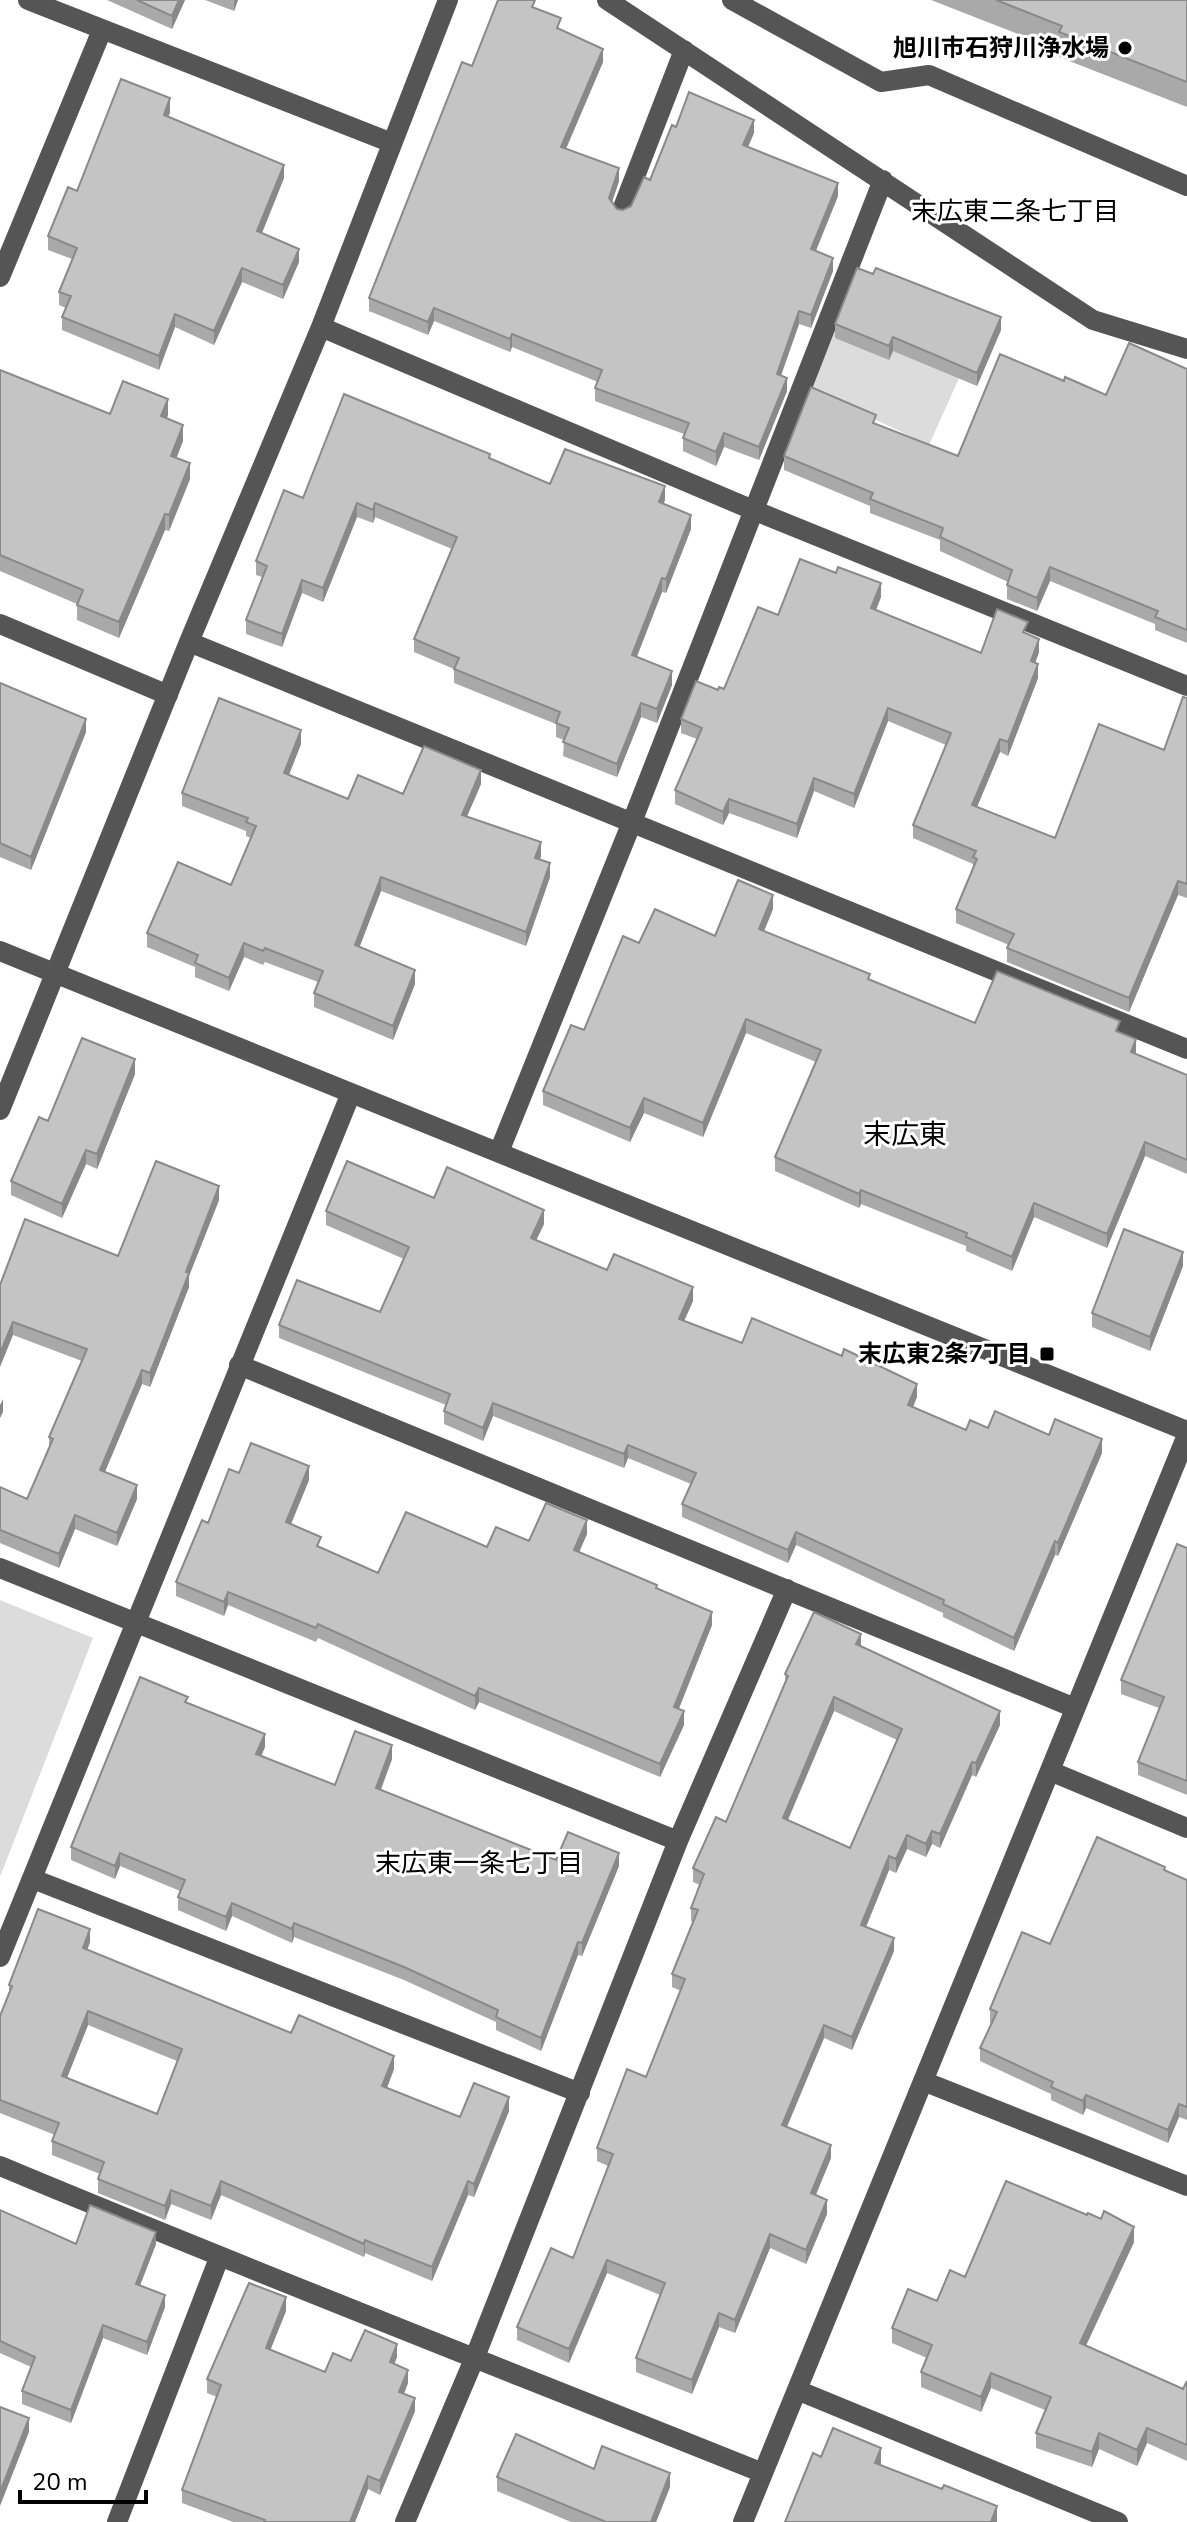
<svg xmlns="http://www.w3.org/2000/svg" width="1187" height="2522" font-family="'Nunito Sans','Noto Sans JP',sans-serif">
  <rect width="100%" height="100%" fill="#fff"/>
  <path fill="#dcdcdc" d="M826 324 960 376 929 445 802 385Z
    M0 1600 93 1638 0 1877Z"/>
  <g fill="none" stroke-linecap="round" stroke-linejoin="round">
    <path stroke="#555" stroke-width="20" d="M28 0 392 143
      M607 0 1093 320 1187 349
      M732 0 881 82 929 75 1187 186
      M622 210 684 50
      M0 277 102 30
      M321 327 753 510 1187 686
      M0 624 168 695
      M189 642 1187 1049
      M0 951 1187 1431
      M0 1110 189 642 321 327 448 0
      M499 1152 632 822 883 180
      M239 1365 1075 1708
      M0 1568 678 1841
      M1050 1771 1187 1828
      M33 1879 580 2093
      M0 1957 351 1093
      M923 2081 1187 2186
      M0 2166C253 2272 509 2371 763 2473
      M797 2390 1118 2522
      M117 2522 219 2258
      M405 2522 475 2357 678 1841 787 1589
      M743 2522 1187 1435"/>
  </g>
  <path fill="#a9a9a9" fill-rule="evenodd" d="M107 0H185L172 29Z
    M205 0H238L234 11Z
    M931 0H1187V107L1059 57V50Z
    M535 8 561 30 603 62 566 149 619 181 612 202 617 209 623 210 631 206 650 180 676 127 754 133 748 147 838 196 816 251 833 271 811 328 799 324 781 375 787 391 759 460 724 447 716 466 683 451V438L684 434 595 401V388L598 382 512 347 510 352 434 321 428 335 369 311V298L472 66Z
    M170 112 168 117 284 178 262 233 299 262 283 299 242 282 214 345 175 327 159 370 62 330V317L66 308 59 305V292L72 259 48 250V236L77 191Z
    M835 324 1001 330 977 386 893 351 889 360 835 338Z
    M1187 369V643L1155 630V624L1050 581 1037 611 1007 599V585L1008 582 940 551V540L870 513V506L784 470V456L876 424 958 456 1064 381 1106 395Z
    M0 370 110 414 168 415 167 418 183 441 176 458 190 479 169 531 165 530 119 638 77 620V604L0 571Z
    M490 458 550 484 665 500 663 504 691 529 666 593 662 592 637 657 672 685 657 723 641 717 617 777 563 756 564 740 556 737V724L454 683V669L414 652V639L452 549 375 517 373 523 357 517 323 602 302 593 282 647 246 634V620L262 577 256 575V561L303 498Z
    M881 597 876 610 981 653 1028 634 1039 652 1035 663 1038 678 1008 756 1000 752 977 807 1055 838 1164 750 1187 698V898L1178 895 1129 1012 1007 962V948L1009 945 956 923V909L973 867V864L913 838V825L946 745 888 721 854 808 814 791 797 838 729 813 723 825 675 804V790L697 739 681 733V719L718 690 724 689 778 615Z
    M0 683 86 732 31 870 0 857Z
    M301 744 289 775 348 799 481 784 467 816 541 856 540 860 550 877 526 946 381 891 359 947 415 984 393 1040 314 1007V993L318 982 265 962 263 965 244 957 229 991 195 977V967L147 947V933L231 885 251 838 246 836V831L182 806V793Z
    M773 909 764 931 870 980 975 1023 1120 1032 1136 1054 1187 1075V1174L1145 1156 1107 1248 1034 1217 1012 1271 966 1251V1246L861 1204 859 1208 775 1171V1157L816 1062 746 1033 703 1137 644 1113 630 1142 543 1105V1091L584 1030 639 943 715 936Z
    M135 1074 97 1169 86 1164 62 1218 11 1195V1181L48 1121Z
    M434 1198 544 1224 536 1240 607 1270 693 1301 684 1321 742 1343 917 1397 913 1407 966 1430 988 1428 1049 1435 1102 1453 1058 1556 1055 1555 1014 1651 943 1617V1613L796 1545 788 1563 682 1517V1504L691 1484 628 1458 624 1468 493 1416 483 1441 444 1424V1411L446 1405 279 1338V1325L380 1312 404 1259 326 1225V1211Z
    M219 1200 189 1276V1287L150 1387 142 1384 105 1472 137 1499 117 1546 75 1529 59 1568 0 1543V1487L27 1499 49 1447V1437L82 1361 13 1335 0 1285 118 1256Z
    M1183 1266 1150 1351 1092 1327V1313Z
    M239 1473 309 1480 291 1524 321 1548 378 1573 487 1547 587 1534 579 1552 657 1589 712 1625 679 1709 684 1725 660 1777 479 1702 475 1710 318 1638 316 1642 228 1605 224 1616 176 1596V1582L208 1523Z
    M1187 1548V1795L1138 1775V1762L1159 1708 1121 1694V1680Z
    M861 1646 1000 1725 976 1777 972 1775 940 1848 932 1844 926 1857 907 1849 896 1873 889 1870 866 1927 894 1951 852 2050 824 2038 786 2127 831 2158 815 2195 827 2214 806 2264 770 2248 735 2333 719 2327 692 2394 636 2372V2358L660 2295 607 2273 569 2363 517 2340V2327L573 2258 608 2166 597 2161V2148L646 2077 681 1991 672 1987V1974L694 1922 691 1921V1908L700 1885 693 1882V1868L726 1822 785 1684V1674ZM834 1711 897 1740 850 1848 788 1820Z
    M188 1703 265 1747 261 1756 335 1785 392 1759 381 1790 556 1860 619 1866 582 1956 578 1955 541 2051 496 2030V2022L404 1980 294 1937 292 1943 232 1916 226 1931 178 1910V1897L180 1891 120 1866 115 1879 71 1860V1847Z
    M1165 1870 1187 1880V2120L1179 2117 1168 2143 1086 2108 1083 2115 1051 2100V2094L980 2061V2048L992 2024 990 2023V2009L1050 1944Z
    M90 1942 87 1950 291 2033 394 2069 387 2088 460 2117 509 2111 474 2197 468 2195 432 2281 365 2253 364 2257 221 2195 211 2220 171 2204 165 2220 98 2193V2179L100 2174 52 2155V2141L55 2135 0 2113V2016L9 1993V1985ZM88 2025 177 2061 157 2114 67 2078Z
    M0 2210 76 2244H156L140 2285 165 2307 147 2355 103 2338 71 2423 22 2404V2391L31 2367 0 2353Z
    M1134 2242 1086 2346 1183 2389 1187 2381V2461L1147 2443 1137 2466 1099 2449 1092 2467 1036 2448V2433L1045 2410 991 2388 981 2412 921 2387V2372L927 2358 892 2343V2328L937 2301 965 2277Z
    M286 2311 270 2350 325 2372 351 2361 397 2357 394 2364 408 2383 404 2394 415 2411 380 2495 368 2489 355 2522H233L182 2503V2490L217 2397 207 2393V2379Z
    M594 2469 670 2487 656 2522H571L497 2491V2477Z"/>
  <path fill="#898989" d="M179 0H185L172 29V16Z
    M234 0H238L234 11Z
    M603 49V62L561 160V147Z
    M170 98V112L164 129V115Z
    M754 120V133L743 158V145Z
    M284 165V178L257 245V231Z
    M619 168V181L609 211V198Z
    M838 183V196L811 262V249Z
    M299 249V262L283 299V285Z
    M833 258V271L811 328V315Z
    M242 268V282L214 345V331Z
    M434 308V321L428 335V322Z
    M799 311V324L777 387V374Z
    M175 314V327L159 370V356Z
    M1001 317V330L977 386V373Z
    M512 334V347L510 352V339Z
    M893 337V351L889 360V346Z
    M787 378V391L759 460V447Z
    M168 399V415L161 432V416Z
    M183 425V441L171 472V456Z
    M724 433V447L716 466V452Z
    M190 463V479L169 531V515Z
    M665 486V500L659 516V502Z
    M357 503V517L323 602V588Z
    M375 503V517L373 523V510Z
    M165 514V530L119 638V622Z
    M691 515V529L666 593V579Z
    M1050 567V581L1037 611V598Z
    M662 578V592L632 668V655Z
    M302 580V593L282 647V634Z
    M881 583V597L871 622V608Z
    M1039 639V652L1031 675V661Z
    M1038 664V678L1008 756V742Z
    M672 671V685L657 723V709Z
    M641 703V717L617 777V764Z
    M888 708V721L854 808V794Z
    M86 719V732L31 870V857Z
    M301 730V744L284 787V773Z
    M1000 739V752L972 819V805Z
    M481 770V784L462 828V815Z
    M814 778V791L797 838V824Z
    M729 799V813L723 825V812Z
    M541 842V856L535 872V858Z
    M550 863V877L526 946V932Z
    M381 877V891L355 959V945Z
    M1178 881V895L1129 1012V998Z
    M773 895V909L759 943V929Z
    M244 943V957L229 991V978Z
    M415 970V984L393 1040V1026Z
    M746 1019V1033L703 1137V1123Z
    M1136 1039V1053L1131 1066V1052Z
    M135 1059V1074L97 1169V1154Z
    M644 1098V1113L630 1142V1128Z
    M1145 1142V1156L1107 1248V1234Z
    M86 1150V1164L62 1218V1204Z
    M219 1186V1200L189 1276V1287L150 1387V1373L186 1272Z
    M861 1190V1204L859 1208V1194Z
    M1034 1203V1217L1012 1271V1257Z
    M544 1210V1224L531 1251V1238Z
    M1183 1252V1266L1150 1351V1337Z
    M693 1287V1301L679 1332V1319Z
    M13 1322V1335L0 1367V1353Z
    M142 1370V1384L100 1483V1470Z
    M917 1384V1397L908 1418V1405Z
    M3 1399V1412L0 1418V1405Z
    M493 1403V1416L483 1441V1428Z
    M1102 1439V1453L1058 1556V1543Z
    M628 1445V1458L624 1468V1454Z
    M309 1466V1480L286 1536V1522Z
    M137 1485V1499L117 1546V1533Z
    M75 1515V1529L59 1568V1554Z
    M587 1520V1534L574 1564V1550Z
    M796 1532V1545L788 1563V1550Z
    M1055 1541V1555L1014 1651V1638Z
    M228 1592V1605L224 1616V1602Z
    M712 1612V1625L674 1720V1707Z
    M861 1634V1647L856 1644Z
    M479 1688V1702L475 1710V1696Z
    M834 1697V1711L783 1831V1818Z
    M684 1711V1725L660 1777V1764Z
    M1000 1711V1725L976 1777V1763Z
    M265 1734V1747L256 1768V1754Z
    M392 1745V1759L376 1801V1788Z
    M972 1762V1775L940 1848V1834Z
    M932 1831V1844L926 1857V1844Z
    M907 1835V1849L896 1873V1859Z
    M120 1853V1866L115 1879V1866Z
    M619 1853V1866L582 1956V1943Z
    M889 1856V1870L861 1939V1925Z
    M232 1903V1916L226 1931V1917Z
    M294 1923V1937L292 1943V1929Z
    M90 1929V1942L83 1961V1948Z
    M894 1938V1951L852 2050V2037Z
    M578 1942V1955L541 2051V2038Z
    M88 2011V2025L62 2090V2076Z
    M824 2025V2038L782 2139V2125Z
    M394 2056V2069L382 2100V2086Z
    M1086 2095V2108L1083 2115V2101Z
    M509 2097V2111L474 2197V2184Z
    M1179 2104V2117L1168 2143V2130Z
    M831 2145V2158L811 2207V2193Z
    M221 2181V2195L211 2220V2206Z
    M468 2181V2195L432 2281V2267Z
    M171 2190V2204L165 2220V2206Z
    M827 2200V2214L806 2264V2250Z
    M1134 2227V2242L1080 2358V2343Z
    M156 2232V2244L136 2296V2284Z
    M770 2234V2248L735 2333V2320Z
    M365 2240V2253L364 2257V2244Z
    M607 2260V2273L569 2363V2349Z
    M165 2295V2307L147 2355V2342Z
    M286 2297V2311L266 2361V2348Z
    M719 2313V2327L692 2394V2380Z
    M103 2325V2338L71 2423V2410Z
    M397 2344V2357L390 2375V2362Z
    M408 2370V2383L399 2405V2392Z
    M991 2373V2388L981 2412V2397Z
    M415 2398V2411L380 2495V2481Z
    M29 2418V2432L0 2506V2492Z
    M1147 2428V2443L1137 2466V2450Z
    M1099 2433V2449L1092 2467V2452Z
    M881 2448V2463L875 2479V2463Z
    M670 2473V2487L656 2522H651Z
    M368 2476V2489L355 2522H350Z
    M997 2506V2522H991Z"/>
  <path fill="#c4c4c4" stroke="#898989" stroke-width="2" fill-rule="evenodd" d="M137 0H179L172 16Z
    M498 0H535L532 7 561 18 557 28 603 49 561 147 619 168 609 198 617 209 623 210 631 206 644 177 650 180 672 125 676 127 689 92 754 120 743 145 838 183 811 249 833 258 811 315 799 311 777 374 787 378 759 447 724 433 716 452 683 438 689 423 595 388 602 370 512 334 510 339 434 308 428 322 369 298 462 62 472 66Z
    M996 0H1187V82L1059 32 1062 26Z
    M121 79 170 98 164 115 284 165 257 231 299 249 283 285 242 268 214 331 175 314 159 356 62 317 71 296 59 292 77 248 48 236 68 187 77 191Z
    M857 268 873 274 876 268 1001 317 977 373 893 337 889 346 835 324Z
    M1129 343 1187 369V630L1155 617 1158 611 1050 567 1037 598 1007 585 1012 570 940 537 943 528 870 499 873 493 784 456 811 387 876 415 873 423 958 456 1000 354 1064 381 1065 377 1106 395Z
    M0 370 110 414 123 381 168 399 161 416 183 425 171 456 190 463 169 515 165 514 119 622 77 605 83 590 0 555Z
    M344 394 490 454 489 458 550 484 565 449 665 486 659 502 691 515 666 579 662 578 632 655 672 671 657 709 641 703 617 764 563 742 569 728 556 723 560 712 454 669 459 658 414 639 457 537 375 503 373 510 357 503 323 588 302 580 282 634 246 620 267 566 256 561 284 490 303 498Z
    M800 559 836 573 838 567 881 583 871 608 981 653 997 609 1028 622 1023 632 1039 639 1031 661 1038 664 1008 742 1000 739 972 805 1055 838 1099 724 1164 750 1183 697 1187 698V884L1178 881 1129 998 1007 948 1014 934 956 909 977 859 973 857 976 851 913 825 951 733 888 708 854 794 814 778 797 824 729 799 723 812 675 790 702 728 681 719 696 681 718 690 719 687 724 689 758 607 778 615Z
    M0 683 86 719 31 857 0 843Z
    M219 698 301 730 284 773 348 799 358 775 403 794 424 746 481 770 462 815 541 842 535 858 550 863 526 932 381 877 355 945 415 970 393 1026 314 993 323 971 265 948 263 951 244 943 229 978 195 963 198 955 147 933 178 862 231 885 256 826 246 822 248 818 182 793Z
    M738 880 773 895 759 929 870 974 868 979 975 1023 997 971 1120 1021 1116 1031 1136 1039 1131 1052 1187 1075V1160L1145 1142 1107 1234 1034 1203 1012 1257 966 1237 967 1233 861 1190 859 1194 775 1157 821 1050 746 1019 703 1123 644 1098 630 1128 543 1091 571 1025 584 1030 623 936 639 943 655 909 715 936Z
    M82 1038 135 1059 97 1154 86 1150 62 1204 11 1181 39 1117 48 1121Z
    M156 1161 219 1186 186 1272 189 1273 150 1373 142 1370 100 1470 137 1485 117 1533 75 1515 59 1554 0 1530V1487L27 1499 53 1439 49 1437 87 1349 13 1322 0 1353V1285L25 1219 118 1256Z
    M347 1161 434 1198 447 1167 544 1210 531 1238 607 1270 614 1254 693 1287 679 1319 742 1343 752 1318 842 1356 844 1349 917 1384 908 1405 966 1430 970 1420 988 1428 995 1411 1049 1435 1055 1419 1102 1439 1058 1543 1055 1541 1014 1638 943 1604 944 1600 796 1532 788 1550 682 1504 696 1473 628 1445 624 1454 493 1403 483 1428 444 1411 450 1394 279 1325 297 1280 380 1312 409 1247 326 1211Z
    M1124 1229 1183 1252 1150 1337 1092 1313Z
    M251 1443 309 1466 286 1522 321 1537 317 1546 378 1573 406 1512 487 1547 496 1527 529 1541 546 1503 587 1520 574 1550 657 1585 656 1588 712 1612 674 1707 684 1711 660 1764 479 1688 475 1696 318 1624 316 1628 228 1592 224 1602 176 1582 202 1520 208 1523 229 1469 239 1473Z
    M1177 1544 1187 1548V1781L1138 1762 1164 1697 1121 1680Z
    M814 1612 861 1634 856 1644 1000 1711 976 1763 972 1762 940 1834 932 1831 926 1844 907 1835 896 1859 889 1856 861 1925 894 1938 852 2037 824 2025 782 2125 831 2145 811 2193 827 2200 806 2250 770 2234 735 2320 719 2313 692 2380 636 2358 665 2283 607 2260 569 2349 517 2327 551 2248 573 2258 613 2154 597 2148 627 2069 646 2077 685 1979 672 1974 698 1910 691 1908 704 1874 693 1868 716 1817 726 1822 788 1676 785 1674ZM834 1697 902 1729 850 1848 783 1818Z
    M140 1677 188 1697 185 1702 265 1734 256 1754 335 1785 355 1731 392 1745 376 1788 556 1860 568 1832 619 1853 582 1943 578 1942 541 2038 496 2017 498 2010 404 1967 294 1923 292 1929 232 1903 226 1917 178 1897 185 1880 120 1853 115 1866 71 1847Z
    M1097 1837 1165 1867 1164 1870 1187 1880V2107L1179 2104 1168 2130 1086 2095 1083 2101 1051 2087 1053 2082 980 2048 997 2012 990 2009 1022 1932 1050 1944Z
    M38 1909 90 1929 83 1948 291 2033 299 2015 394 2056 382 2086 460 2117 474 2083 509 2097 474 2184 468 2181 432 2267 365 2240 364 2244 221 2181 211 2206 171 2190 165 2206 98 2179 104 2162 52 2141 59 2123 0 2100V2016L12 1986 9 1985ZM88 2011 182 2049 157 2114 62 2076Z
    M1006 2181 1087 2215 1088 2213 1101 2219 1104 2211 1134 2227 1080 2343 1183 2389 1187 2381V2445L1147 2428 1137 2450 1099 2433 1092 2452 1036 2433 1051 2397 991 2373 981 2397 921 2372 932 2345 892 2328 908 2289 937 2301 950 2270 965 2277Z
    M90 2205 156 2232 136 2284 165 2295 147 2342 103 2325 71 2410 22 2391 35 2357 0 2341V2210L76 2244Z
    M249 2283 286 2297 266 2348 325 2372 333 2353 351 2361 365 2330 397 2344 390 2362 408 2370 399 2392 415 2398 380 2481 368 2476 350 2522H264L265 2520 182 2490 221 2385 207 2379Z
    M0 2407 29 2418 0 2492Z
    M833 2428 881 2448 875 2463 942 2489 944 2485 997 2506 991 2522H785L813 2453 821 2457Z
    M516 2434 594 2469 602 2446 670 2473 651 2522H606L497 2477Z"/>
  <g fill="#000" stroke="#fff" stroke-width="3">
    <circle cx="1125" cy="48" r="8"/>
    <rect x="1039" y="1346" width="16" height="16" rx="4"/>
  </g>
  <g text-anchor="middle" dominant-baseline="central" stroke-width="6" stroke-linejoin="round" paint-order="stroke">
    <g font-size="24" font-weight="bold" fill="#000" stroke="#fff" text-anchor="end">
      <text x="1109" y="48">旭川市石狩川浄水場</text>
      <text x="1031" y="1354">末広東2条7丁目</text>
    </g>
    <g font-size="26" fill="#000" stroke="#fff">
      <text x="1015" y="211">末広東二条七丁目</text>
      <text x="479" y="1863">末広東一条七丁目</text>
    </g>
    <g font-size="28" fill="#000" stroke="#fff">
      <text x="905" y="1135">末広東</text>
    </g>
  </g>
  <path d="M20 2490v12h126v-12" fill="none" stroke="#000000" stroke-width="4"/>
  <text x="32" y="2490" font-size="24" fill="#000000" stroke="#ffffff" stroke-width="6" paint-order="stroke">20 m</text>
</svg>
